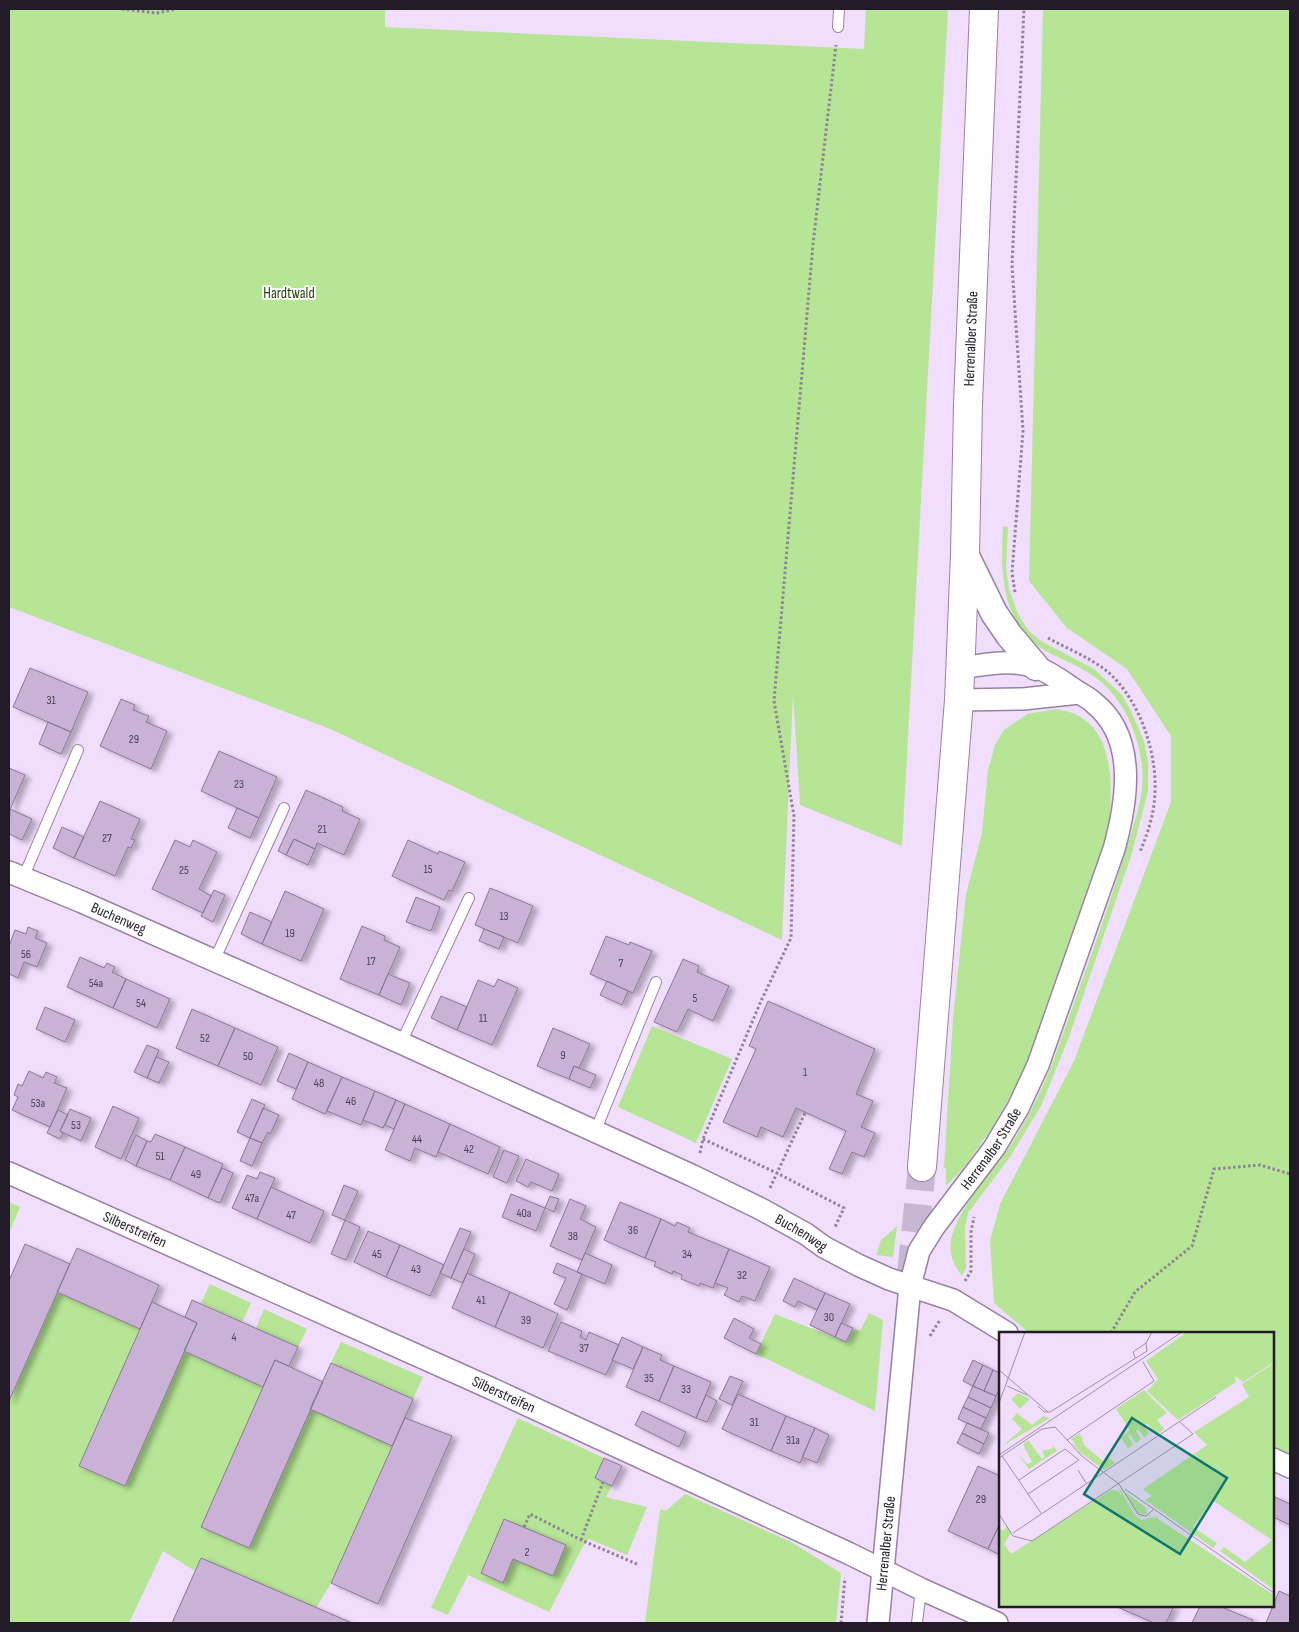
<svg xmlns="http://www.w3.org/2000/svg" width="1299" height="1632" font-family="'Sofia Sans Condensed',sans-serif">
  <defs>
    <filter id="shadow"><feDropShadow dx="5.5" dy="3" stdDeviation="2.5" flood-color="#0004"/></filter>
  </defs>
  <rect width="100%" height="100%" fill="#f1defd"/>
  <path fill="#b6e595" d="M9 9H385V27L864 49 866 9H948L902 846 800 805 793 694 782 940 328 728 9 607Z
    M1043 9H1290V1456L1273 1448V1333H1029L994 1303 990 1241 1000 1204 1074 1061 1171 802V736L1127 669 1067 628 1029 581Z
    M1003 526 1008 527 1006 568 1009 589 1018 614 1028 630 1041 641 1094 669 1122 695 1131 711 1144 741 1148 762V791L1132 853 1069 1037 1050 1084 1041 1106 1010 1157 968 1213 965 1227 966 1268 962 1276C952 1263 947 1249 953 1233 963 1203 986 1179 1004 1154 1016 1138 1026 1120 1035 1102 1050 1074 1059 1044 1070 1014 1089 962 1108 909 1124 856 1130 837 1140 808 1142 789 1146 747 1126 696 1089 673 1069 660 1039 653 1024 633 1000 602 1001 563 1003 526Z
    M1056 709C1063 711 1073 712 1079 716 1116 737 1112 792 1109 827L1022 1075 992 1128 964 1167 946 1186V1168H944L953 1018 966 894 982 833 988 770 995 745 1004 730 1027 714Z
    M652 1026 732 1059 696 1143 618 1107Z
    M9 1202 20 1207 9 1233Z
    M897 1226 893 1257 876 1255 881 1240Z
    M210 1284 251 1303 242 1322 201 1303Z
    M57 1292 140 1329 79 1466 125 1486 184 1351 263 1387 202 1527 310 1409 392 1446 331 1583 316 1608 201 1558 195 1571 163 1551 129 1623H9V1401Z
    M264 1309 307 1329 298 1347 256 1328Z
    M869 1313 883 1320 875 1411 756 1354 775 1314 846 1342 853 1328 860 1331Z
    M341 1342 423 1377 413 1399 331 1363Z
    M518 1418 604 1458 595 1478 612 1486 606 1497 647 1507 627 1555 589 1539 582 1548 549 1612 468 1575 448 1615 431 1608Z
    M685 1494 791 1542 841 1573 836 1623H645L660 1510H667Z"/>
  <path fill="#c9b2d6" stroke="#8c7698" filter="url(#shadow)" d="M30 668 88 692 71 732 13 707Z
    M121 699 135 705 133 710 149 716 146 722 167 731 151 769 100 746Z
    M48 722 71 732 61 754 39 744Z
    M219 751 277 777 259 818 201 791Z
    M9 768 25 775 9 812Z
    M306 790 343 807 342 811 360 819 344 855 317 843 315 849 294 839 286 855 278 851Z
    M100 801 140 819 131 839 135 840 131 848 128 847 115 876 74 858Z
    M237 808 259 818 250 838 228 828Z
    M10 809 32 819 22 840 9 834Z
    M62 827 84 837 74 858 53 848Z
    M294 839 315 849 308 865 286 855Z
    M175 840 190 847 193 840 217 852 199 889 211 896 203 913 152 889Z
    M408 840 438 854 439 851 465 862 452 891 449 890 444 900 392 876Z
    M490 888 533 906 518 943 475 925Z
    M214 890 225 895 213 922 201 916Z
    M285 891 324 909 301 961 262 944Z
    M416 897 440 907 431 931 406 922Z
    M250 912 272 922 262 944 241 934Z
    M362 926 385 936 384 940 400 947 379 995 340 979Z
    M28 927 38 931 35 938 47 943 37 967 24 962 18 978 9 974V946L15 930 26 934Z
    M484 929 504 937 499 949 479 941Z
    M606 936 629 945 630 942 652 951 633 993 590 974Z
    M80 957 104 968 107 963 115 967 112 972 126 979 113 1008 67 987Z
    M683 959 699 966 697 972 729 986 713 1021 688 1009 677 1032 654 1022Z
    M388 974 410 983 401 1005 379 995Z
    M126 979 170 999 157 1028 113 1008Z
    M498 979 518 988 492 1045 457 1030 478 980 494 987Z
    M607 981 628 991 622 1005 600 995Z
    M441 996 467 1007 457 1030 431 1018Z
    M768 1001 875 1049 856 1094 873 1101 861 1127 875 1133 864 1157 852 1152 842 1174 829 1169 846 1131 796 1108 783 1137 761 1127 757 1137 723 1122 756 1049 749 1046Z
    M45 1007 75 1020 65 1042 36 1029Z
    M192 1009 235 1028 218 1066 176 1048Z
    M235 1028 278 1047 261 1085 218 1066Z
    M553 1028 590 1044 579 1068 574 1066 569 1079 537 1066Z
    M147 1045 159 1050 147 1078 134 1072Z
    M289 1053 308 1062 296 1089 277 1081Z
    M156 1057 169 1062 159 1083 147 1078Z
    M308 1062 342 1077 325 1114 292 1099Z
    M574 1066 596 1075 590 1088 569 1079Z
    M29 1071 43 1078 46 1072 57 1077 54 1083 67 1088 50 1127 12 1110 18 1097 14 1095 18 1084 22 1086Z
    M342 1077 375 1091 361 1125 327 1111Z
    M375 1091 396 1100 383 1128 363 1120Z
    M252 1099 265 1105 250 1138 237 1132Z
    M396 1100 405 1104 394 1129 385 1125Z
    M405 1104 450 1124 436 1157 415 1148 410 1161 385 1150Z
    M113 1106 139 1118 121 1159 95 1147Z
    M263 1108 279 1115 270 1134 268 1132 262 1143 250 1138Z
    M70 1109 91 1118 81 1141 60 1131Z
    M58 1110 68 1115 60 1131 63 1133 60 1139 47 1133Z
    M450 1124 500 1147 488 1174 438 1152Z
    M155 1134 185 1147 170 1180 136 1166 147 1141 151 1142Z
    M136 1135 147 1141 136 1166 125 1160Z
    M250 1138 262 1143 252 1166 240 1161Z
    M185 1147 223 1164 208 1198 170 1180Z
    M504 1150 519 1156 507 1183 493 1177Z
    M526 1159 559 1174 552 1191 531 1182 528 1187 516 1181Z
    M222 1168 233 1173 220 1203 208 1198Z
    M260 1172 275 1178 257 1219 232 1208 247 1175 257 1179Z
    M344 1185 358 1191 345 1220 332 1215Z
    M271 1187 324 1211 310 1243 257 1219Z
    M511 1194 545 1208 536 1231 502 1217Z
    M550 1196 559 1199 554 1212 545 1208Z
    M570 1199 586 1206 580 1219 596 1227 582 1260 550 1246Z
    M620 1202 661 1219 645 1258 604 1240Z
    M661 1219 675 1226 677 1222 690 1228 688 1232 729 1249 713 1288 700 1283 699 1286 681 1279 682 1275 673 1271 672 1274 654 1266 656 1262 645 1258Z
    M345 1220 360 1227 346 1260 331 1254Z
    M460 1228 471 1232 451 1278 440 1273Z
    M368 1231 400 1245 386 1277 354 1262Z
    M25 1244 70 1264 9 1401V1281Z
    M400 1245 444 1265 430 1296 386 1277Z
    M77 1248 159 1285 140 1329 57 1292Z
    M464 1249 475 1254 463 1283 451 1278Z
    M729 1249 770 1267 755 1301 742 1296 739 1302 724 1295 728 1288 715 1283Z
    M585 1253 612 1265 605 1284 577 1272Z
    M557 1263 582 1274 567 1310 554 1304 566 1278 553 1273Z
    M467 1273 510 1292 495 1327 452 1308Z
    M794 1278 825 1293 817 1310 798 1301 795 1307 783 1301Z
    M510 1292 558 1314 543 1348 495 1327Z
    M825 1293 850 1304 835 1337 810 1325Z
    M192 1300 298 1347 289 1366 275 1360 263 1387 184 1351 197 1323 185 1317Z
    M152 1302 197 1323 125 1486 79 1466Z
    M734 1318 754 1329 749 1338 761 1344 756 1354 724 1338Z
    M561 1322 582 1331 580 1337 586 1340 589 1332 619 1345 606 1375 548 1351Z
    M841 1323 853 1328 846 1342 835 1337Z
    M622 1337 643 1347 633 1369 612 1360Z
    M643 1347 662 1355 660 1360 674 1366 659 1401 626 1387Z
    M275 1360 323 1382 249 1548 201 1527Z
    M973 1360 983 1365 973 1386 963 1381Z
    M331 1363 413 1399 392 1446 310 1409Z
    M983 1365 993 1370 984 1391 973 1386Z
    M674 1366 711 1382 696 1418 659 1401Z
    M993 1370 1000 1373V1387L996 1396 984 1391Z
    M730 1376 743 1381 732 1405 719 1399Z
    M973 1386 996 1396 991 1408 968 1397Z
    M738 1394 786 1416 771 1451 722 1429Z
    M706 1395 717 1401 707 1422 696 1418Z
    M968 1397 991 1408 986 1418 963 1407Z
    M963 1407 986 1418 981 1429 958 1419Z
    M642 1411 686 1432 679 1447 635 1425Z
    M786 1416 815 1428 800 1463 771 1451Z
    M405 1418 452 1436 378 1604 331 1583Z
    M967 1423 989 1433 984 1444 962 1433Z
    M815 1428 829 1435 817 1463 802 1457Z
    M962 1433 984 1444 979 1454 957 1443Z
    M604 1458 622 1466 612 1486 595 1478Z
    M978 1466 1000 1476V1523L988 1549 948 1531Z
    M1273 1496 1290 1504V1525L1273 1517Z
    M504 1519 566 1545 553 1576 513 1559 503 1583 481 1573Z
    M1000 1523V1555L988 1549Z
    M201 1558 352 1623H172Z
    M1279 1591 1290 1596V1623H1266Z
    M1115 1606H1174L1166 1623H1154Z
    M1200 1606H1219L1253 1620 1251 1623H1192Z"/>
  <g fill="none" stroke-linecap="round" stroke-linejoin="round">
    <path stroke="#c8b7d2" stroke-width="28" stroke-dasharray="28 14" stroke-linecap="butt" d="M911 1274 922 1167"/>
    <g stroke="#9882a4" stroke-width="12">
      <path id="service" d="M838 27 839 9
        M23 878 78 750
        M214 961 284 808
        M401 1043 469 898
        M595 1132 656 982
        M917 1623 921 1589"/>
    </g>
    <g stroke="#9882a4" stroke-width="24">
      <g id="minor">
        <path d="M959 700 1023 699 1079 693"/>
        <path id="s1" d="M9 872 82 902 401 1043 691 1175 761 1209 806 1234 824 1247 858 1265 889 1279 953 1300 1007 1333"/>
        <path id="s2" d="M9 1173 488 1387 848 1553 921 1589 997 1623"/>
        <path d="M1273 1459 1290 1467"/>
        <path id="s3" d="M878 1623 910 1286 919 1251 934 1227 994 1148 1018 1108 1038 1065 1114 849C1127 802 1138 738 1094 703 1089 698 1082 695 1075 690 1063 682 1050 672 1036 667 1012 659 985 664 961 668"/>
      </g>
    </g>
    <g stroke="#9882a4" stroke-width="29">
      <path id="tertiary" d="M965 554 994 613 1009 635 1036 667"/>
    </g>
    <g stroke="#9882a4" stroke-width="30">
      <g id="secondary">
        <path id="s4" d="M922 1167 959 700 965 554 968 404 984 9"/>
      </g>
    </g>
    <path stroke="#908299" stroke-width="3" stroke-dasharray="2.5 2.5" stroke-linecap="butt" d="M122 9 157 13 176 9
      M1015 592 1012 573 1023 431 1012 265 1024 9
      M1048 638C1068 649 1091 658 1108 672 1142 702 1160 760 1154 804 1152 821 1146 837 1140 852
      M703 1139 777 1173 844 1208 835 1227
      M700 1153 703 1139 761 1001 791 938 794 816 774 701 813 244 836 45
      M770 1188 805 1113
      M965 1281 971 1271V1232L974 1217
      M1111 1333 1135 1292 1192 1246 1214 1169 1260 1165 1290 1174
      M930 1336 940 1320
      M524 1527 530 1514 581 1540 637 1564
      M581 1540 603 1482
      M841 1623 845 1578"/>
    <use href="#service" stroke="#fff" stroke-width="10"/>
    <use href="#minor" stroke="#fff" stroke-width="21"/>
    <use href="#tertiary" stroke="#fff" stroke-width="26"/>
    <use href="#secondary" stroke="#fff" stroke-width="28"/>
  </g>
  <g text-anchor="middle" dominant-baseline="central" stroke-width="4" stroke-linejoin="round" paint-order="stroke">
    <g font-size="12" fill="#4c4053">
      <text x="51" y="700">31</text>
      <text x="134" y="739">29</text>
      <text x="239" y="784">23</text>
      <text x="322" y="829">21</text>
      <text x="107" y="838">27</text>
      <text x="428" y="869">15</text>
      <text x="184" y="870">25</text>
      <text x="504" y="916">13</text>
      <text x="290" y="933">19</text>
      <text x="26" y="954">56</text>
      <text x="371" y="961">17</text>
      <text x="621" y="963">7</text>
      <text x="96" y="983">54a</text>
      <text x="695" y="998">5</text>
      <text x="141" y="1003">54</text>
      <text x="483" y="1018">11</text>
      <text x="205" y="1038">52</text>
      <text x="563" y="1055">9</text>
      <text x="248" y="1056">50</text>
      <text x="805" y="1072">1</text>
      <text x="319" y="1083">48</text>
      <text x="351" y="1101">46</text>
      <text x="38" y="1103">53a</text>
      <text x="76" y="1125">53</text>
      <text x="417" y="1139">44</text>
      <text x="469" y="1149">42</text>
      <text x="160" y="1156">51</text>
      <text x="196" y="1174">49</text>
      <text x="252" y="1198">47a</text>
      <text x="524" y="1213">40a</text>
      <text x="291" y="1215">47</text>
      <text x="633" y="1230">36</text>
      <text x="573" y="1236">38</text>
      <text x="377" y="1254">45</text>
      <text x="687" y="1254">34</text>
      <text x="416" y="1269">43</text>
      <text x="742" y="1275">32</text>
      <text x="481" y="1300">41</text>
      <text x="829" y="1317">30</text>
      <text x="526" y="1320">39</text>
      <text x="234" y="1337">4</text>
      <text x="584" y="1348">37</text>
      <text x="649" y="1378">35</text>
      <text x="686" y="1389">33</text>
      <text x="754" y="1422">31</text>
      <text x="793" y="1440">31a</text>
      <text x="981" y="1499">29</text>
      <text x="527" y="1552">2</text>
    </g>
    <g font-size="15" fill="#1e3b00" stroke="#fff">
      <text x="289" y="293">Hardtwald</text>
    </g>
    <g font-size="15" fill="#221a27" stroke="#fff">
      <text stroke="none"><textPath href="#s4" startOffset="830">Herrenalber Straße</textPath></text>
      <text stroke="none"><textPath href="#s1" startOffset="119">Buchenweg</textPath></text>
      <text stroke="none"><textPath href="#s3" startOffset="500">Herrenalber Straße</textPath></text>
      <text stroke="none"><textPath href="#s2" startOffset="138">Silberstreifen</textPath></text>
      <text stroke="none"><textPath href="#s1" startOffset="871">Buchenweg</textPath></text>
      <text stroke="none"><textPath href="#s2" startOffset="542">Silberstreifen</textPath></text>
      <text stroke="none"><textPath href="#s3" startOffset="80">Herrenalber Straße</textPath></text>
    </g>
  </g>
  <g transform="translate(999 1332)">
    <rect width="275" height="275" fill="#f1defd"/>
    <path d="M188 0H275V30L244 50 236 44 237 50 179 88 148 59 159 47 147 29ZM275 31V258L221 219 225 215 246 230 273 208 213 168 194 195 218 211 214 216 146 168 153 164 144 157 208 113 195 100 250 65 243 52ZM145 58 168 81 158 88 165 97 157 103 148 91 145 94 150 102 145 105 139 97 137 99 142 107 137 111 131 102 129 104 134 113 129 116 122 106 131 98 117 77ZM19 61 31 67 21 77 12 67ZM18 81 33 93 44 84 51 86 3 114 23 97 13 87ZM81 101 85 113 104 129 107 124 98 115 116 131 105 138 81 120 72 110 78 114 72 107ZM29 108 43 127 46 124 43 119 54 116 53 112 58 119 30 137 16 118 28 132 33 130 24 112ZM119 156 122 158 128 169 140 184 155 183H157L161 186 155 183 141 185 137 181 126 168 138 185 142 188 156 185 275 263V275H0V195L4 199 8 194 12 201 5 212 12 222 112 158 119 159 124 165ZM124 158 147 176 148 182 139 181Z" fill="#b6e595"/>
    <path fill="none" stroke="#9e90a7" stroke-width="1" d="M136 26 134 20 147 11 153 0M0 38 49 80M8 54 28 63M0 71 26 0M39 74 45 80H51L148 19 147 11M68 108 155 49 144 30M0 123 183 0M3 124 42 181M0 126 43 97 56 95 84 125 120 152 139 182 147 184 154 178M79 138 87 151M20 148 66 117 80 128M126 157 275 261M29 162 80 128M0 182 14 204 33 209 194 102 180 89M14 201 217 65"/>
    <path fill="#0f766e" fill-opacity="0.15" stroke="#0f766e" stroke-width="2.5" d="M133 86 228 146 181 222 85 162Z"/>
    <rect width="275" height="275" fill="none" stroke="#221a27" stroke-width="2.5"/>
  </g>
  <rect width="1299" height="1632" fill="none" stroke="#221a27" stroke-width="20"/>
</svg>
